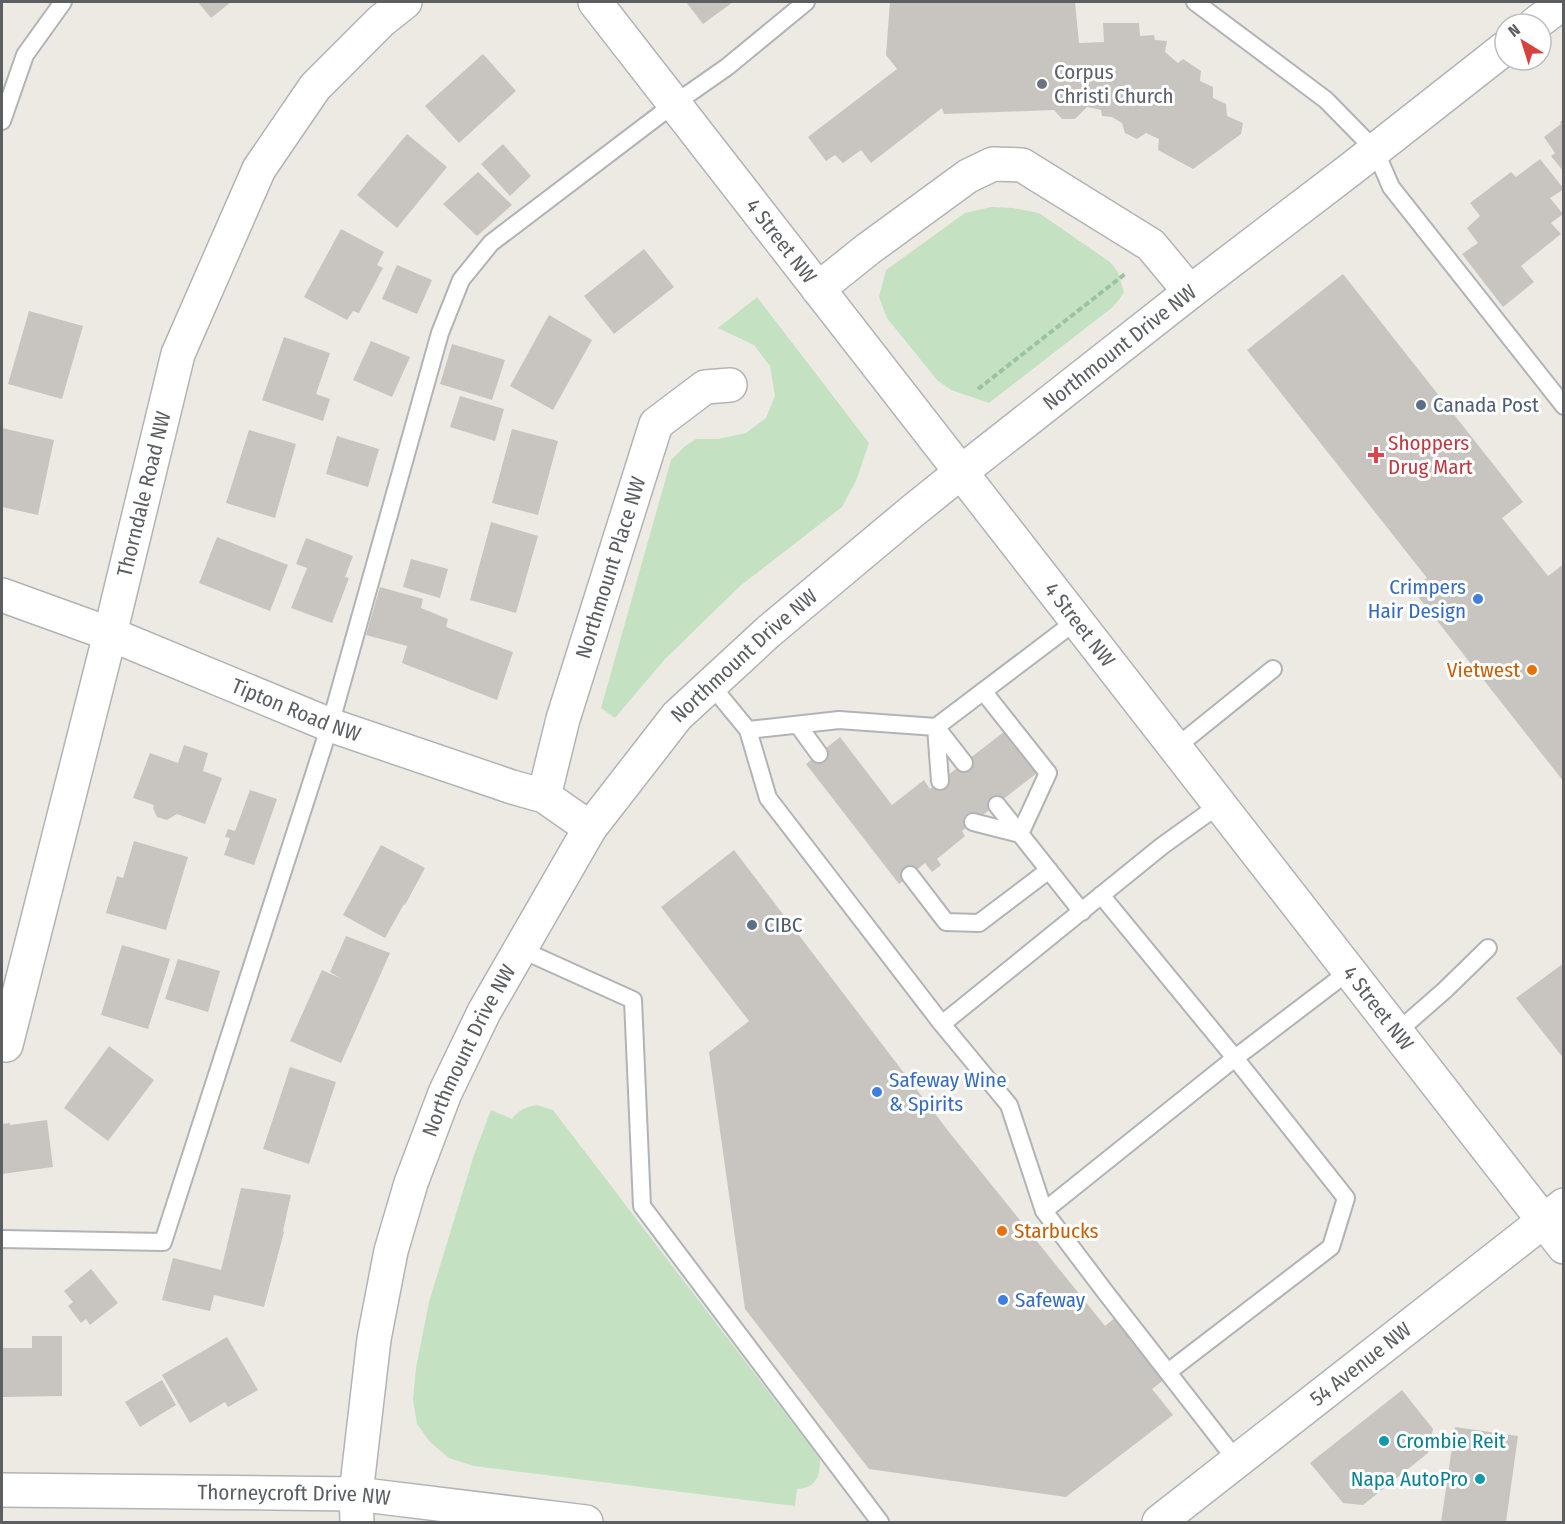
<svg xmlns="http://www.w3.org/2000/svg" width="1565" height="1524" font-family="'Fira Sans Condensed',sans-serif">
  <rect width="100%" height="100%" fill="#eceae3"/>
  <path fill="#c4e2c2" d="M991 207 1013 208 1039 213 1110 262 1118 272 1124 293 1113 307 989 403 951 390 937 380 887 318 879 297 886 270 965 213Z
    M757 297 869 443 856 481 842 507 740 586 665 659 615 718 601 708 671 460 684 447 696 439H718L746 433 766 418 775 396 770 366 754 345 718 328Z
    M537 1105 553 1110 820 1459C820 1476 817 1488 797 1489L795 1506 474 1466 449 1458 430 1442 417 1424 413 1399 416 1368 429 1302 474 1155 491 1110 512 1119C519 1110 525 1107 537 1105Z"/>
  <path fill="#c8c5c0" d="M198 2H231L211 18Z
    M686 2H733L703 24Z
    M890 2H1075L1079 43 1104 42 1103 23H1139L1140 36 1154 35 1155 40 1167 41 1165 52 1178 63 1183 59 1201 71 1200 81 1213 87V98L1226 104 1227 116 1243 123 1241 134 1193 169 1158 150 1159 139 1146 133 1137 139 1125 133 1122 123 1112 117 1102 116 1101 110 1087 107 1075 119H1062L1054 110 944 114 942 108 871 163 861 150 843 163 835 155 826 161 808 137 897 69 886 55Z
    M483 54 516 91 459 143 425 106Z
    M1564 119V172L1551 156 1555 153 1544 137 1561 124 1560 122Z
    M407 134 447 167 397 228 357 195Z
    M503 144 531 176 510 196 481 164Z
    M1540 159 1564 189 1550 198 1563 214 1551 223 1561 234 1521 266 1534 282 1503 307 1462 254 1478 243 1467 228 1480 216 1470 203 1511 172 1516 177Z
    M478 172 512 205 477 236 443 204Z
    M341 229 384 252 377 265 383 268 359 313 353 311 347 320 304 297Z
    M644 249 674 287 614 334 584 296Z
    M397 265 432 280 417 314 382 299Z
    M1343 274 1523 502 1502 518 1548 576 1564 564V782L1412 589 1427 578 1247 350Z
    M29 311 83 326 62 399 8 384Z
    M549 315 592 340 553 410 510 386Z
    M284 337 330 353 316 394 330 399 323 421 262 400Z
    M371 341 410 357 392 397 353 380Z
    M452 344 505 360 492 400 440 384Z
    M460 396 504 409 495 441 450 427Z
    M2 428 54 440 38 515 2 507Z
    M512 429 558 441 538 515 492 503Z
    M249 430 296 444 275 518 226 503Z
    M337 436 379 449 368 487 326 474Z
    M491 522 538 536 516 613 470 600Z
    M217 537 288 565 270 611 199 583Z
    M306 538 353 556 345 577 349 578 332 623 291 608 307 568 296 564Z
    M411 559 448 569 440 598 403 587Z
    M380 587 423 599 421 608 448 619 446 627 513 652 497 700 402 663 407 646 366 635Z
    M1009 728 1041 770 962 831 965 836 937 859 941 865 932 872 925 863 899 884 806 764 840 737 892 805 924 780 930 789Z
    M184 745 208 753 203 771 222 778 205 824 177 814 167 820 157 817 153 808 154 805 133 798 150 753 178 763Z
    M250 790 277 799 254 865 224 855 230 838 225 837 228 829 235 831Z
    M134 841 188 857 166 930 106 913 117 876 123 878Z
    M381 845 425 868 405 905 404 904 385 938 343 915Z
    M734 850 949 1132 1105 1326 1116 1317 1165 1379 1152 1389 1173 1415 1066 1497 869 1469 745 1309 709 1052 749 1021 661 907Z
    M346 936 390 953 341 1063 290 1041 322 970 342 979 330 972Z
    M122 945 170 959 148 1029 101 1015Z
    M178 959 220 971 208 1012 165 999Z
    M1564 963V1059L1516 998Z
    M109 1046 154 1080 108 1141 64 1108Z
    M290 1067 336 1082 309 1164 263 1149Z
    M47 1120 53 1167 2 1174V1124L10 1123V1125Z
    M241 1188 291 1195 283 1231 284 1232 264 1307 214 1295 210 1311 162 1300 173 1258 221 1270Z
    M91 1269 118 1303 90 1325 86 1319 81 1323 68 1306 73 1302 64 1291Z
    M32 1336H62V1396L2 1397V1348H32Z
    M227 1337 258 1390 228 1407 225 1402 190 1423 162 1375Z
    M162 1380 176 1405 140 1427 125 1402Z
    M1402 1390 1433 1429 1428 1453 1363 1505 1343 1503 1310 1463Z
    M1455 1427 1518 1436 1506 1522H1441Z"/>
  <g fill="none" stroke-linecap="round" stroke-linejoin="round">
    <g stroke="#b1b4b7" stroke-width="20">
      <path id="lane" d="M1195 2 1326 100 1375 150 1391 187 1564 406
        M2 121 25 55 63 2
        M711 685 748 730 768 798 942 1024 1009 1105 1044 1211 1106 1293 1237 1461
        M798 725 819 754
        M936 727 940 781
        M936 727 964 763
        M748 730 839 720 936 727 1076 621
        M1175 748 1273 669
        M997 805 1082 912
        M973 822 1020 834 1048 773 983 691
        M910 875 946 922 979 923 1049 870
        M1101 895 1235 1058 1346 1198 1331 1247 1168 1372
        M520 949 633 1000 642 1206 880 1522
        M942 1024 1162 846 1219 805
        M1397 1032 1445 990 1488 948
        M1044 1211 1235 1058 1348 972
        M2 1239 163 1242 330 725 440 333 461 280 491 243 674 104 727 67 806 2"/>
    </g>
    <g stroke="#b1b4b7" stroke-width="36">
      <g id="street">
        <path d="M818 289 868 249 968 176 993 164 1022 165 1151 245 1190 292"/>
        <path id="s1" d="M2 595 110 634 330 725 512 787 544 796 590 828"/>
        <path id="s2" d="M544 796 563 719 656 424 705 387 730 385"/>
        <path id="s3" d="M6 1045 110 634 178 354 259 169 315 87 381 21 405 2"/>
        <path id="s4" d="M2 1490 356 1494 586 1522"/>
        <path id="s5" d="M1159 1522 1564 1205"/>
      </g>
    </g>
    <g stroke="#b0b3b7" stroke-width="36">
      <g id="secondary">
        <path id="s6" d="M595 2 1564 1247"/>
        <path d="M1535 24 1564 2"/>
        <path id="s7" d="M357 1522 356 1494 374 1339 391 1251 411 1183 445 1093 484 1012 590 828 677 716 768 632 909 514 961 472 1190 292 1351 169 1505 48"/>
      </g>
    </g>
    <path stroke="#9cc2a4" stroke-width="4" stroke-dasharray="6 3" stroke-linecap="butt" d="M978 389 1125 274"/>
    <use href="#lane" stroke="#fff" stroke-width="16"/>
    <use href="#street" stroke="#fff" stroke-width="33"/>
    <use href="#secondary" stroke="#fff" stroke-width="33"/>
  </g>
  <circle fill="#6b7280" stroke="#fff" stroke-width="2" cx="1042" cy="84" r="6"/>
  <g fill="#5c6f8a" stroke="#fff" stroke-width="2">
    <circle cx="1421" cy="405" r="6"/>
    <circle cx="752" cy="925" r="6"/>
  </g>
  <path fill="#e0444e" stroke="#fff" stroke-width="2" d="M1373 446h6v6h6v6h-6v6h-6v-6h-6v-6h6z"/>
  <g fill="#3f7fe0" stroke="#fff" stroke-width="2">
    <circle cx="1478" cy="599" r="6"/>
    <circle cx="877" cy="1092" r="6"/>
    <circle cx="1003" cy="1300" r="6"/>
  </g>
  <g fill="#e8710a" stroke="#fff" stroke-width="2">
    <circle cx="1532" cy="670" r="6"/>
    <circle cx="1002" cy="1231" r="6"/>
  </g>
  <g fill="#0f9aa8" stroke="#fff" stroke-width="2">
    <circle cx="1384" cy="1441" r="6"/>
    <circle cx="1480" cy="1479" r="6"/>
  </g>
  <g text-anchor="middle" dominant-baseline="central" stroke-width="6" stroke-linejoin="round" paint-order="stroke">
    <g font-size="21" fill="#5b616d" stroke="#fff" text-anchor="start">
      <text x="1054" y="72">Corpus<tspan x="1054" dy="24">Christi Church</tspan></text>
    </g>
    <g font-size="21" fill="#5b5f62" stroke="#fff">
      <text stroke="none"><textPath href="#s6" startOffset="303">4 Street NW</textPath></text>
      <text stroke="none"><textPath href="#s7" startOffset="1461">Northmount Drive NW</textPath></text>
      <text stroke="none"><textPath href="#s3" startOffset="568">Thorndale Road NW</textPath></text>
      <text stroke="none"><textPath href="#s2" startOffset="238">Northmount Place NW</textPath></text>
      <text stroke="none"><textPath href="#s6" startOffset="789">4 Street NW</textPath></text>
      <text stroke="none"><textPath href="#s7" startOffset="975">Northmount Drive NW</textPath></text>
      <text stroke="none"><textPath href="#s1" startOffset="316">Tipton Road NW</textPath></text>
      <text stroke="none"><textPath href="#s6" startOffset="1275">4 Street NW</textPath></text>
      <text stroke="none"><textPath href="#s7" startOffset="489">Northmount Drive NW</textPath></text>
      <text stroke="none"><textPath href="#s5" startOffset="256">54 Avenue NW</textPath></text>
      <text stroke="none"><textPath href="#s4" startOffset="292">Thorneycroft Drive NW</textPath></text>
    </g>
    <g font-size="21" fill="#4e5e75" stroke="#fff" text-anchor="start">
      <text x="1433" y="405">Canada Post</text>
      <text x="764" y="925">CIBC</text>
    </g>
    <g font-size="21" fill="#be3a42" stroke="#fff" text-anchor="start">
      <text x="1388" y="443">Shoppers<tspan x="1388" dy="24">Drug Mart</tspan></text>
    </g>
    <g font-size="21" fill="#366cbe" stroke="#fff" text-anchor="start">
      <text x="1466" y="587" text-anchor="end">Crimpers<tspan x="1466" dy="24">Hair Design</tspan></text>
      <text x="889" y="1080">Safeway Wine<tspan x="889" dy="24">&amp; Spirits</tspan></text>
      <text x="1015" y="1300">Safeway</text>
    </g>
    <g font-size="21" fill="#c56008" stroke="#fff" text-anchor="end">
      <text x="1520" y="670">Vietwest</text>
      <text x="1014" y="1231" text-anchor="start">Starbucks</text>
    </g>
    <g font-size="21" fill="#0d838f" stroke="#fff" text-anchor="start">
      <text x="1396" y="1441">Crombie Reit</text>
      <text x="1468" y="1479" text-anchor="end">Napa AutoPro</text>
    </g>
  </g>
  <rect width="1565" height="1524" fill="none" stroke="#5b5f62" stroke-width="6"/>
  <g transform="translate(1523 42) rotate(322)"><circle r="28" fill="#ffffff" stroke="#bdbfc0" stroke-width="1.5"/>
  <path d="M0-4.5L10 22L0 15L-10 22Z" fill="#d7423f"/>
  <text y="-9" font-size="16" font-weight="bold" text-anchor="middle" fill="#5b5f62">N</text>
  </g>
</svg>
